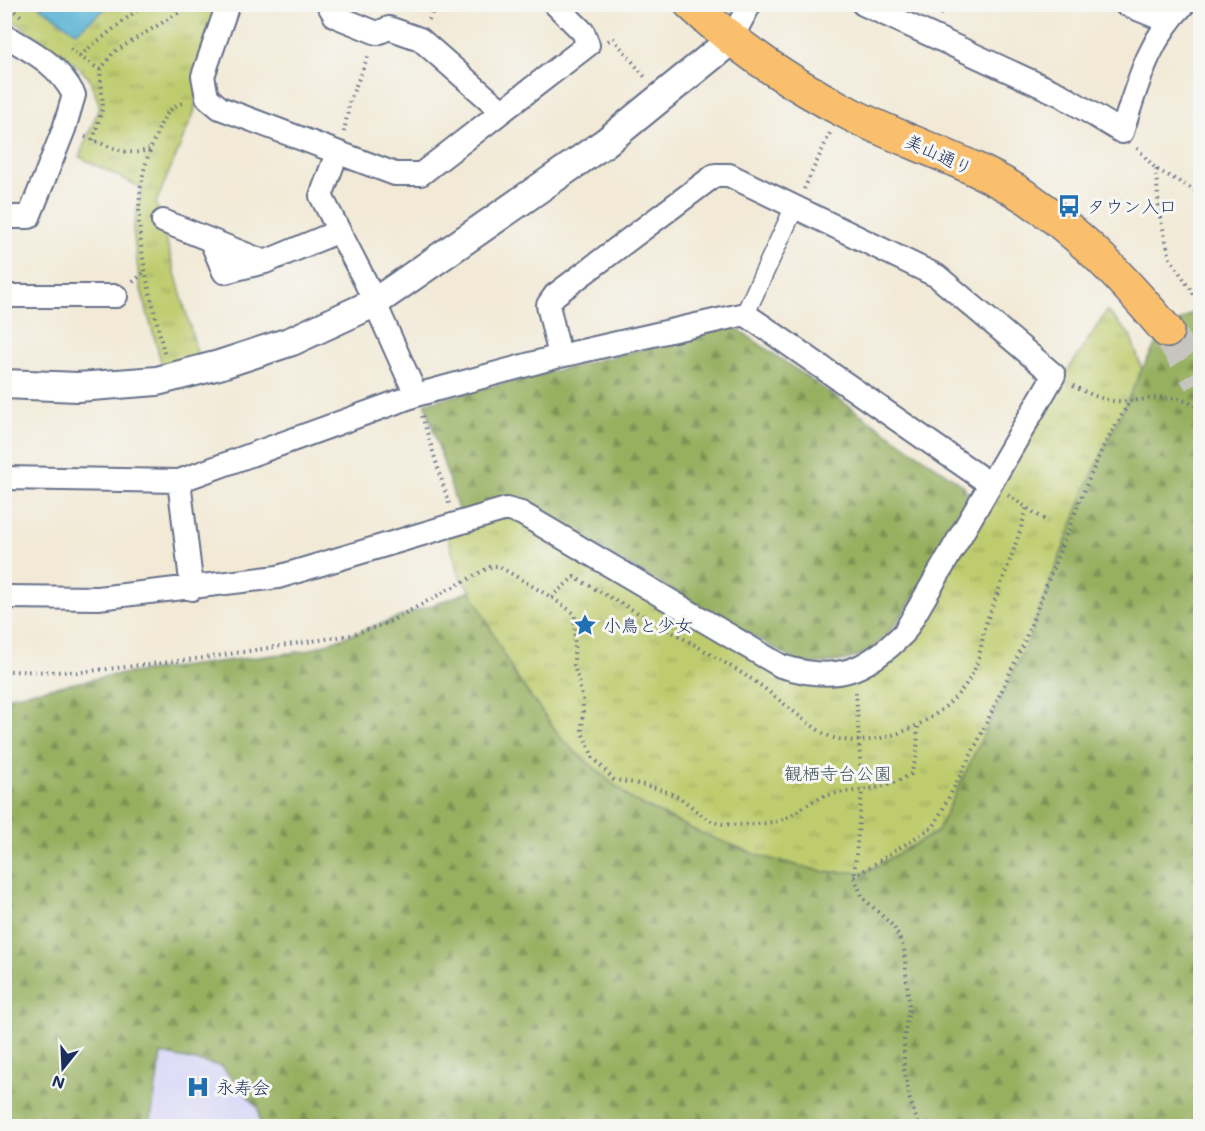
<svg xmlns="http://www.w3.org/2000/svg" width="1205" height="1131" font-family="Mali,'Klee One',sans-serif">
  <defs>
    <pattern id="grass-tufts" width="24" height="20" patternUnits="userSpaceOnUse" patternTransform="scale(1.5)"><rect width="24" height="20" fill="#bfcc6e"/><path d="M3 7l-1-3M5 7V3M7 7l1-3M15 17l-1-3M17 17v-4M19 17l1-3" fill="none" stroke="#9aa65e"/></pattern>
    <pattern id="forest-firs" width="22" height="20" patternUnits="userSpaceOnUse" patternTransform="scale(1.5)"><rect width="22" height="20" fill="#97b061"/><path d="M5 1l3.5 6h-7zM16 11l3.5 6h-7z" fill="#7a9053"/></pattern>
  </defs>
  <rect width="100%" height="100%" fill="#f6f6f2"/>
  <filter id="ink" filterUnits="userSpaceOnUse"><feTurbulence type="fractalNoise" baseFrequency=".0167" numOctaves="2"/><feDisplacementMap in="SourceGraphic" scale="12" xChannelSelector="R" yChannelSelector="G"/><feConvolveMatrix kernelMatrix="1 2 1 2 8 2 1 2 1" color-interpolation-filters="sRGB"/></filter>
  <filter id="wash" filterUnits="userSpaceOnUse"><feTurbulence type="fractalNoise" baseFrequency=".008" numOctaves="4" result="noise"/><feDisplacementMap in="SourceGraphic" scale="24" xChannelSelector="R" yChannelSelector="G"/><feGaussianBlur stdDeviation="1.35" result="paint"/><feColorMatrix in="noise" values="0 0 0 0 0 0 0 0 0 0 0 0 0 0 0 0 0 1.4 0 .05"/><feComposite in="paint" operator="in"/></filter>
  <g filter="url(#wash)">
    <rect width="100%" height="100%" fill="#f2ead7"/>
    <path fill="#d9d7f8" d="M161 1054 221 1066 258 1108 260 1126H150Z"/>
    <path fill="url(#grass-tufts)" stroke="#6d7e66" stroke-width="1.5" d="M4 5H227L201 72 194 113 156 203 198 356 162 365 140 286 133 230 142 188 79 157 100 106 89 78 72 61 5 15Z
      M1107 311 1130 335 1142 369 1087 486 1026 646 937 832 866 872H825L763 857 698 832 631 799 565 743 514 674 471 591 460 577 445 528 506 509 810 675 883 654 1054 375 1069 369Z"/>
    <path fill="url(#forest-firs)" stroke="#597060" stroke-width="1.5" d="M1200 308V1126H260L258 1108 221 1066 161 1054 150 1126H5V697L114 675 306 651 471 591 514 674 565 743 631 799 698 832 763 857 825 872H866L937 832 1026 646 1087 486 1142 369 1162 333Z
      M732 327 739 330 964 486 969 499C946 538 901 636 863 654 844 663 821 664 800 663L526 506 459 513 425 403Z"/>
    <path fill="#56b2d4" stroke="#387099" stroke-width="1.5" d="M38 5H110L76 32Z"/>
  </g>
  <g filter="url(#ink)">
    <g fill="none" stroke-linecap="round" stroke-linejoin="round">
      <path stroke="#c7c5bf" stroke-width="33" stroke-dasharray="33 16" stroke-linecap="butt" d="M1167 331 1200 381"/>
      <g stroke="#667088" stroke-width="21">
        <path id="pedestrian" d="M745 314 795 206"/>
      </g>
      <g stroke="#667088" stroke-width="26">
        <path id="minor" d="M228 4 203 76 207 97 220 108 395 174H421L588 45 583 32 555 4
          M328 4 335 16 377 33 389 28 420 39 502 111
          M863 4 1061 95 1122 132C1137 86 1148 40 1184 4
          M1125 4 1167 21
          M4 35C33 52 58 64 74 95L64 129 29 217H4
          M730 41 750 4
          M337 153 321 196 365 281 416 395
          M163 221 265 262 337 232
          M211 241 224 272 265 262
          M4 296H116
          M4 478 179 481 416 395 560 356 745 314 990 484
          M179 481 192 589
          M4 597 98 598 278 577 506 509 521 513 781 666C836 683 864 673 904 633L1054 375 937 276 729 175H715L555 295 548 305 560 356"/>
      </g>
      <g stroke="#667088" stroke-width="32">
        <path id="tertiary" d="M4 384 78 387 157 381 219 365 292 341 374 303 606 142 730 41"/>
      </g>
      <g stroke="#667088" stroke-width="36">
        <path id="primary" d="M691 4C739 49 793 85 852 115 910 144 975 163 1029 199 1083 236 1125 281 1167 331"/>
      </g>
      <path stroke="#667088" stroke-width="4" stroke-dasharray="1.5 4.5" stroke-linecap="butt" d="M5 4 21 16
        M172 4 178 13
        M941 15 945 4
        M429 20 436 4
        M608 41 613 38 645 77
        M70 49 79 56 145 4
        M79 56 100 70
        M344 132 350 100 369 54
        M85 137C106 144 128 159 149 149
        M93 140 103 106 100 70 114 52 178 13 186 4
        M1137 148 1156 169 1193 189 1200 196
        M1156 169 1159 212 1170 258 1200 304
        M804 189 830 133
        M133 282 146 271
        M164 353C148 278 122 212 155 138 162 121 167 106 186 102
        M1073 386C1085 392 1100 399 1113 401 1142 404 1175 387 1200 410
        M422 416 449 504
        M1008 495 1048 522
        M551 597 574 577C632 610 692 642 748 677 769 689 815 733 834 738 884 751 955 716 975 668 982 651 982 632 989 615 1003 579 1017 544 1027 507
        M4 671 81 672 204 658 351 635 387 623 492 566H498L551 597 575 614 574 665 583 700 582 732 593 757 614 780C637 783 660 787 680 798 691 805 702 818 714 822 728 827 769 825 783 819 799 813 810 799 828 795 859 788 883 792 911 774L917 755 918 727
        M856 692 862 790 854 877 863 898 894 927 904 948 909 1007 904 1039V1069L910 1100 919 1126
        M854 877 934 826 979 739 1022 647 1080 500 1104 445 1130 401"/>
      <use href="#pedestrian" stroke="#fff" stroke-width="18"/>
      <use href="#minor" stroke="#fff" stroke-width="22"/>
      <use href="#tertiary" stroke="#fff" stroke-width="28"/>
      <use href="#primary" stroke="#f9bf6d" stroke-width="33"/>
    </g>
  </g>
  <defs>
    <g id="bus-bare" transform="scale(1.8)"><path d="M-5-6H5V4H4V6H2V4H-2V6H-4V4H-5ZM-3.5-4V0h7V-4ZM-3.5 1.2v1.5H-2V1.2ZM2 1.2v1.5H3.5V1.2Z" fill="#1f6fb2" stroke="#f6f6f2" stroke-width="2.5" paint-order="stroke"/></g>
    <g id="sight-bare" transform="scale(1.8)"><path d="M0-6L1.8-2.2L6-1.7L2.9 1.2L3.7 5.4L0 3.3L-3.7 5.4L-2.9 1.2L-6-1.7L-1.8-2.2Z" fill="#1f6fb2" stroke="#f6f6f2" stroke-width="2.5" paint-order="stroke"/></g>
    <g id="hospital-bare" transform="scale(1.8)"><path d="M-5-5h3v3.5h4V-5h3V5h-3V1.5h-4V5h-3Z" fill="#1f6fb2" stroke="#f6f6f2" stroke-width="2.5" paint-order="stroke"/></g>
  </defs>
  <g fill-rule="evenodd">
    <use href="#bus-bare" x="1069" y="206"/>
    <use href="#sight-bare" x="585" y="625"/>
    <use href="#hospital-bare" x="198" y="1087"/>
  </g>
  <g text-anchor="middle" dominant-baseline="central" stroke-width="6" stroke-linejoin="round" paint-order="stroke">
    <g font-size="18" fill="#1b2f5e" stroke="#f6f6f2">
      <text transform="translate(939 154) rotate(25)">美山通り</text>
    </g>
    <g font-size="18" fill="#1b2f5e" stroke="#f6f6f2" text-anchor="start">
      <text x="1087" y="206">タウン入口</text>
      <text x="603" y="625">小鳥と少女</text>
      <text x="216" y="1087">永寿会</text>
    </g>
    <g font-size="18" fill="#445662" stroke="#f6f6f2">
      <text x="838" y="773">観栖寺台公園</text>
    </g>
  </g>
  <rect width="1205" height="1131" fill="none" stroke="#f6f6f2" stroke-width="24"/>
  <g transform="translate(63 1068) rotate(198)" stroke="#f6f6f2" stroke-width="4.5" paint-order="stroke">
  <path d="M0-4.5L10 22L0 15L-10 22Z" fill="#1b2f5e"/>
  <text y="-9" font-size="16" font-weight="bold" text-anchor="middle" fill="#1b2f5e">N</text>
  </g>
</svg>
